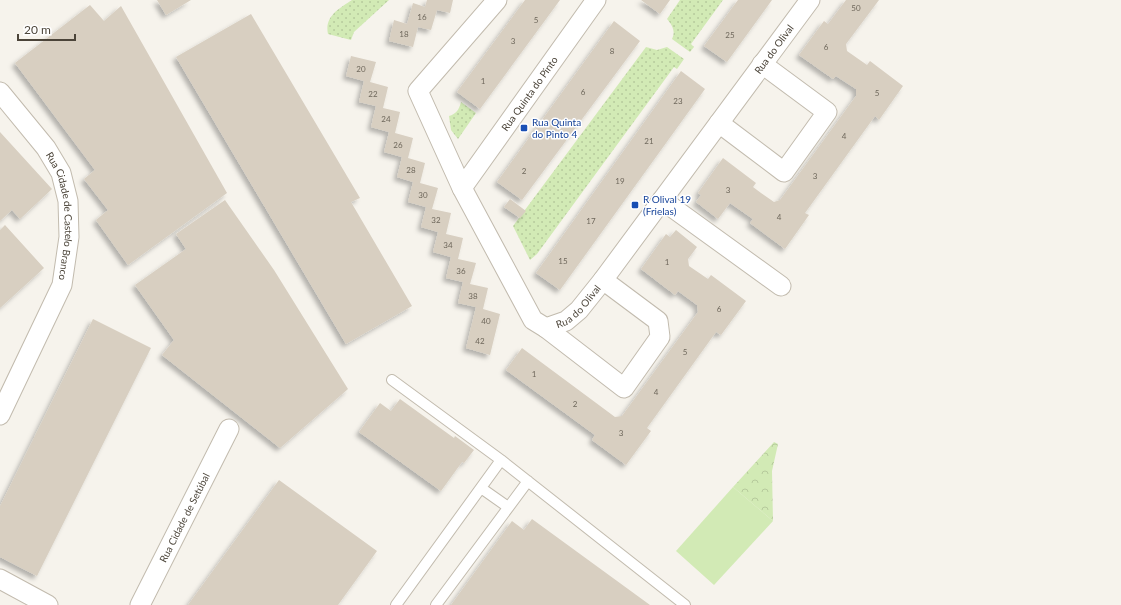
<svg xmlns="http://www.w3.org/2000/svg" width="1121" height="605" font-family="Lato,sans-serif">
  <defs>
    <pattern id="grass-dots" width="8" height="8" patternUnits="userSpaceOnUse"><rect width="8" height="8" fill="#d2eab5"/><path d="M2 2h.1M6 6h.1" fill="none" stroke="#b6ca9c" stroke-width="1.8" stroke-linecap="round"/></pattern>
    <pattern id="forest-crowns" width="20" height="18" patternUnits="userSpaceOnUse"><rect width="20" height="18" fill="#d2eab5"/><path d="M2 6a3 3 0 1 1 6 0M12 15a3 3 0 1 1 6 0" fill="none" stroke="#b6ca9c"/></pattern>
    <filter id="shadow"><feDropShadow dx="-3.5" dy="3.5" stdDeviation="2" flood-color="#0004"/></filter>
  </defs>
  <rect width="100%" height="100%" fill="#f6f3ec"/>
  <path fill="url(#grass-dots)" d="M352 0H389L354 32 351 40 328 34C324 16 340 8 352 0Z
    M680 0H723L691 44 694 47 690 52 672 39C676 31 672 25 667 19Z
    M646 47 657 50 667 47 684 59 677 69 674 67 537 254 530 260 513 226Z
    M461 102 476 113 458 139 451 130 449 116C456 114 459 110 461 102Z"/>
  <path fill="url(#forest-crowns)" d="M774 442 778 444 772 471 773 521 733 487Z"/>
  <path fill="#d2eab5" d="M733 487 773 521 714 585 676 551Z"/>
  <path fill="#d8cfc1" filter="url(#shadow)" d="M157 0H191L166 15Z
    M427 0H453L450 13 437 10 431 30 418 27 413 47 389 41 394 20 407 24 413 3 425 7Z
    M525 0H560L480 109 457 92Z
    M641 0H670L660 14Z
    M738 0H772L727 62 704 46Z
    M846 0H879L846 44 847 51 867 65 870 61 903 86 879 120 875 116 805 213 809 215 785 249 750 223 753 219 730 203 718 219 696 202 701 195 698 193 723 158 756 183 753 187 761 193 774 202 780 200 856 96V89L836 76 833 79 799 55 824 21 828 24Z
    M90 5 104 21 121 6 227 193 128 265 96 220 108 210 84 179 95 170 15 63Z
    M251 14 360 198 351 202 412 306 346 344 176 57Z
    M614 21 640 41 522 200 497 182Z
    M351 56 376 62 370 82 388 87 383 108 400 112 395 133 413 138 408 158 425 163 420 183 438 188 432 209 451 213 446 234 463 238 458 259 476 263 470 284 488 288 483 309 500 314 490 355 466 348 476 307 458 303 463 282 446 278 451 257 433 252 438 232 421 227 426 207 408 202 413 182 397 177 402 157 384 152 389 132 371 127 376 106 359 102 364 81 346 76Z
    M681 71 705 89 560 290 536 273Z
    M0 132 52 189 20 219 12 210 0 221Z
    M510 199 526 211 520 218 504 207Z
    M225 200 274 270 348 389 280 448 162 355 174 340 135 285 186 249 176 234Z
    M5 225 44 268 0 308V230Z
    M676 230 697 247 688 259 689 266 708 279 711 275 746 301 721 335 716 332 647 428 651 431 626 465 592 440 595 435 506 370 522 348 615 417 622 416 698 312 697 305 678 291 675 295 641 269 666 234 670 237Z
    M93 319 151 348 37 576 0 557V506Z
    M400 399 454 438 455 436 474 450 464 463 462 462 441 491 359 432 380 403 391 411Z
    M279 480 377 551 338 605H188Z
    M532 519 650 605H451L512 521 524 530Z"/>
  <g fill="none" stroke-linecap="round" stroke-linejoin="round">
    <g stroke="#c2bbae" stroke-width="12">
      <path id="lane" d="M392 380 501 460
        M481 488 508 507
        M396 605 501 460 685 605
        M436 605 528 481"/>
    </g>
    <g stroke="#c2bbae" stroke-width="21">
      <g id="street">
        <path id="s1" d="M497 0 418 91 462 188 533 320 546 328 566 321 579 310 603 280 810 0"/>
        <path id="s2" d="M0 92 46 148 61 173 68 201 69 237 62 285 0 415"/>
        <path d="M719 123 784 172 827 112 762 64"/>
        <path id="s3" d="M462 188 596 0"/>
        <path d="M662 200 781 286"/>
        <path d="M546 328 624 388 660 337 658 321 603 280"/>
        <path d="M0 579 48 605"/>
        <path id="s4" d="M140 605 229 429"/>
      </g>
    </g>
    <use href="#lane" stroke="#fff" stroke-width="10"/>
    <use href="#street" stroke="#fff" stroke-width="19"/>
  </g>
  <g fill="#1a4fb4" stroke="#fff" stroke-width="1.5">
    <rect x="520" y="124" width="8" height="8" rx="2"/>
    <rect x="631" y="201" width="8" height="8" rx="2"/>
  </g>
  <g text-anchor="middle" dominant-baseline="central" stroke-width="3" stroke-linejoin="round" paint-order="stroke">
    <g font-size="8" fill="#6e675b">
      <text x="856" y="8">50</text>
      <text x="422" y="17">16</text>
      <text x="536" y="20">5</text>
      <text x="404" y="34">18</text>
      <text x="730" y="35">25</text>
      <text x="513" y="41">3</text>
      <text x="826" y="47">6</text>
      <text x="612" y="51">8</text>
      <text x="361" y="69">20</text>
      <text x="483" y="81">1</text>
      <text x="583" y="92">6</text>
      <text x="877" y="93">5</text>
      <text x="373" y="94">22</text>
      <text x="678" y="101">23</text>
      <text x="386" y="119">24</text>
      <text x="844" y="136">4</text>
      <text x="649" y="141">21</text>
      <text x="398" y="145">26</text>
      <text x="411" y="170">28</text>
      <text x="524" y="171">2</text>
      <text x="815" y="176">3</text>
      <text x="620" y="181">19</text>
      <text x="728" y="190">3</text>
      <text x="423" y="195">30</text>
      <text x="779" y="217">4</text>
      <text x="436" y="220">32</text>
      <text x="591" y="221">17</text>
      <text x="448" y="245">34</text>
      <text x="563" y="261">15</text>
      <text x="667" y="262">1</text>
      <text x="461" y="271">36</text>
      <text x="473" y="296">38</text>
      <text x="719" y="309">6</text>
      <text x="486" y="321">40</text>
      <text x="480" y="341">42</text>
      <text x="685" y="352">5</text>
      <text x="534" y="374">1</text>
      <text x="656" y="392">4</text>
      <text x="575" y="404">2</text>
      <text x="621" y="433">3</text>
    </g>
    <g font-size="10" fill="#4b4439" stroke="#fff">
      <text stroke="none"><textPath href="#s1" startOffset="756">Rua do Olival</textPath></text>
      <text stroke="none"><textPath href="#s3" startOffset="116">Rua Quinta do Pinto</textPath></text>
      <text stroke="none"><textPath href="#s2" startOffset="144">Rua Cidade de Castelo Branco</textPath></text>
      <text stroke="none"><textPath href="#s1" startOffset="432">Rua do Olival</textPath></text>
      <text stroke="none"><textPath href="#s4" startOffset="98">Rua Cidade de Setúbal</textPath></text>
    </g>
    <g font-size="10" fill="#164399" stroke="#fff" text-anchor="start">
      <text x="532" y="122">Rua Quinta<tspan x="532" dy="12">do Pinto 4</tspan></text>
      <text x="643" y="199">R Olival 19<tspan x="643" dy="12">(Frielas)</tspan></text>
    </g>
  </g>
  <path d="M18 34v6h57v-6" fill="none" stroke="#4b4439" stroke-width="2"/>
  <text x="24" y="34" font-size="12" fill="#4b4439" stroke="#ffffff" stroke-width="3" paint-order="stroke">20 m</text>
</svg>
